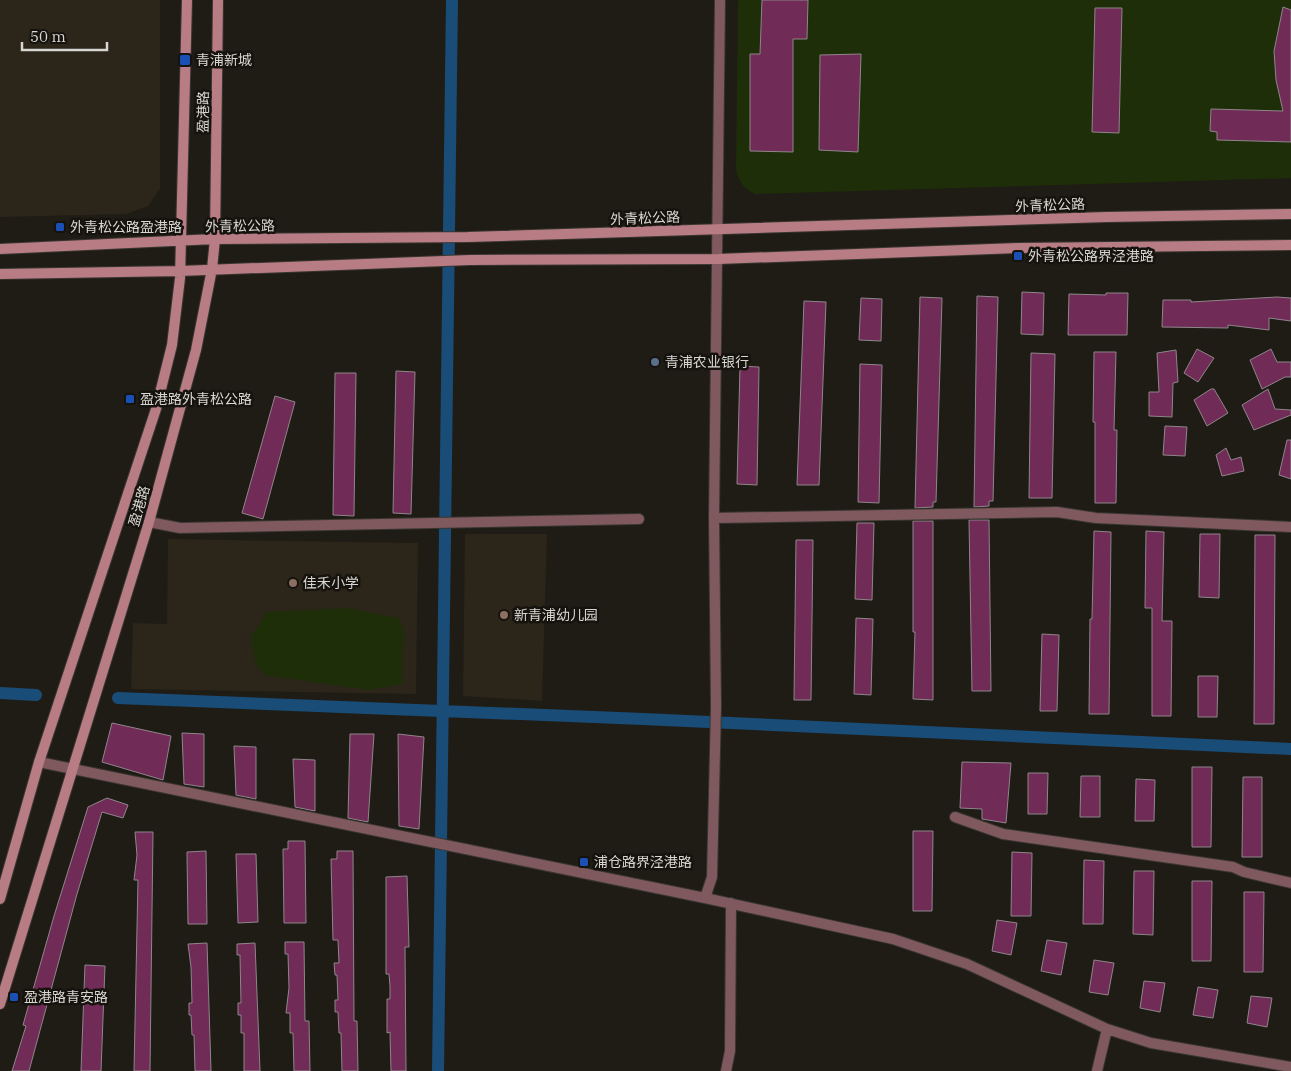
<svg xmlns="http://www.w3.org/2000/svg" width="1291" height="1071" font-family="'IBM Plex Serif','Noto Sans SC',serif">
  <rect width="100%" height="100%" fill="#1f1c16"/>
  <path fill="#2b251a" d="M0 0H160V189L148 206 126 214 0 217Z
    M465 534H547L542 701 463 696Z
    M168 539 418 543 416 694 131 689 133 623 167 624Z"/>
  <path fill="#1e2e09" d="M738 0H1291V178L755 194C743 188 738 181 736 168Z
    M347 608 398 618 404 629 402 684 369 690 264 675 255 661 251 637 267 612Z"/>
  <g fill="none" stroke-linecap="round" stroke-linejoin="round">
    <path stroke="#194d78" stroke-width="12" d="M0 693 36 695
      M118 698 643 719 1291 749
      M438 1071 452 0"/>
  </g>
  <path fill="#712b57" stroke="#8e868a" d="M762 0H808L807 39H793V152L750 151V54H760Z
    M1283 7 1291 10V142L1217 140V132L1210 131 1211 109 1283 111 1276 80 1274 51Z
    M1095 8H1122L1119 133 1092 132Z
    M861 54 858 152 819 150 820 55Z
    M1022 292 1044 293 1043 335 1021 334Z
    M1106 293H1128L1127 335H1068L1069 294 1106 295Z
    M977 296 998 297 993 501H989V506L974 507Z
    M920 297 942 298 936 502H933V507L915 508Z
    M1277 297 1291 298V321L1269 318V330L1228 325V328L1162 327 1163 300H1191V302Z
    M861 298 882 299 881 341 859 340Z
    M804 301 826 302 819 485H797Z
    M1197 349 1214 358 1198 382 1184 373Z
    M1271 349 1277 362H1291V377H1285L1262 389 1250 360Z
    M1176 350 1178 382 1173 383 1172 417 1149 416V392H1159L1157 353Z
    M1094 352H1116L1114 430H1117L1116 503H1095V422H1093Z
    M1031 353 1055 354 1052 498H1029Z
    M860 364 882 365 879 503 858 502Z
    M740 366 759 367 757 485 737 484Z
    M396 371 415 372 411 514 393 513Z
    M335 373H356L354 516 333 515Z
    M1211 389H1214L1228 413 1207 426 1194 400Z
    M1268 389 1275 409 1291 410V415L1254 430 1242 405Z
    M275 396 295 402 263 519 242 513Z
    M1165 426 1187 427 1185 456 1163 455Z
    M1287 440H1291V479L1279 475Z
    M1226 448 1231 460 1241 457 1244 471 1222 476 1216 455Z
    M969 520H989L991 691H972Z
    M913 521H933V700L913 699 915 632H913Z
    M857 523H874L872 600 855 599Z
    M1094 531 1111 532 1109 714H1089L1090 619H1092Z
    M1146 531 1164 532 1162 621H1172L1171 716H1152V608H1145Z
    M1200 534H1220L1219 598 1199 597Z
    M1255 535H1275L1274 724H1254Z
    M796 540H813L811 700H794Z
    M856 618 873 619 871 695 854 694Z
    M1042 634 1059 635 1057 711H1040Z
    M1198 676H1218L1217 717H1198Z
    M112 723 171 736 163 780 102 762Z
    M182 733 204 734V787L184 784Z
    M350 734H374L368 822 348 818Z
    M398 734 424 737 419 829 399 826Z
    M234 746 256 747V799L236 795Z
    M293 759 315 760V811L295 807Z
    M962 762 1011 763 1006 823 982 819V809L960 808Z
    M1192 767H1212L1211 847H1192Z
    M1028 773H1048L1047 814H1028Z
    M1081 776H1100V817H1080Z
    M1243 777H1262V857H1242Z
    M1136 779 1155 780 1154 821H1135Z
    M107 798 128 805 123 818 102 812 77 894 29 1071H12L26 1026 23 1025 54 916 88 807Z
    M913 831H933L932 911H913Z
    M135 832H153L150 1071H134L138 880H134L137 855Z
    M288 841H305L306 923H284L283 849H288Z
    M206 851 207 924H188L187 852Z
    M337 851H353L354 1021H357L358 1071H342L341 1033H339L338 1012H335V1000H338L337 975H335L334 963H339L338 940H333L331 859H337Z
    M1012 852 1032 853 1031 916H1011Z
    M236 854H256L258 922 238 923Z
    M1084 860 1104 861 1103 924H1083Z
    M1134 871H1154L1153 935 1133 934Z
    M407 876 409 947H405L406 1071H391L390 1032 387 1033V999H390V986L389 974H386V877Z
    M1192 881H1212L1211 961H1192Z
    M1244 892H1264L1263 972H1244Z
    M997 920 1017 923 1011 955 992 951Z
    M1047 940 1067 943 1061 975 1041 971Z
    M285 942H304L305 1021H309L310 1071H294L293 1033H290V1013H286L289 988 288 954H285Z
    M207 943 211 1071H195L194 1035H192L191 1015H189V1003H192L191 967 188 944Z
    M255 943 260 1071H244V1033H241V1015H238V1003H241L240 955H237V944Z
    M1094 960 1114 963 1108 995 1089 992Z
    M85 965 105 966 101 1071H81Z
    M1144 981 1165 983 1160 1012 1140 1008Z
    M1198 987 1218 990 1213 1018 1193 1015Z
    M1251 996 1272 998 1267 1027 1247 1023Z"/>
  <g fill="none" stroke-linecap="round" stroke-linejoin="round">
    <g stroke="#393630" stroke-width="12">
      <path id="minor" d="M714 518 1057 512 1096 518 1291 527
        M149 522 180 528 639 519
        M39 762 705 898 893 939 967 964 1107 1029 1151 1043 1291 1067
        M955 817 1003 834 1233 867 1244 872 1291 883
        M705 898 712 877 716 707 714 518 720 0
        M726 1071 730 1051 731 903
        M1097 1071 1107 1029"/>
    </g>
    <g stroke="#393630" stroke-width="12">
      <path id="secondary" d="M0 249 215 239 468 237 1107 217 1291 214
        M0 274 180 271 470 260 718 259 1020 248 1291 245
        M0 899 39 762 156 409 172 345 180 278 187 0
        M0 1004 149 522 196 350 212 269 215 239 218 0"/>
    </g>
    <use href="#minor" stroke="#7f595e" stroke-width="10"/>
    <use href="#secondary" stroke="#b87c84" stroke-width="10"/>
  </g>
  <g fill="#1a4fb4" stroke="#16130e" stroke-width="2">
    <rect x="179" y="54" width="12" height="12" rx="2.5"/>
    <rect x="55" y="222" width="10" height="10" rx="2.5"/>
    <rect x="1013" y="251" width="10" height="10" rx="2.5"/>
    <rect x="125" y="394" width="10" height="10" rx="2.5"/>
    <rect x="579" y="857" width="10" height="10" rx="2.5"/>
    <rect x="9" y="992" width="10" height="10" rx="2.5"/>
  </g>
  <circle fill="#5c6f8a" stroke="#16130e" stroke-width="2" cx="655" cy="362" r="5"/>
  <g fill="#8d6e63" stroke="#16130e" stroke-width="2">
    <circle cx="293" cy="583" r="5"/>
    <circle cx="504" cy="615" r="5"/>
  </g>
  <g text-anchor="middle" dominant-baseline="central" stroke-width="5" stroke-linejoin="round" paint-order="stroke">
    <g font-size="14" fill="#d8d6d2" stroke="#16130e" text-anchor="start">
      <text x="196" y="60">青浦新城</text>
      <text x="70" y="227">外青松公路盈港路</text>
      <text x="1028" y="256">外青松公路界泾港路</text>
      <text x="665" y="362">青浦农业银行</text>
      <text x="140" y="399">盈港路外青松公路</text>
      <text x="303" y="583">佳禾小学</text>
      <text x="514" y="615">新青浦幼儿园</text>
      <text x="594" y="862">浦仓路界泾港路</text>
      <text x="24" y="997">盈港路青安路</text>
    </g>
    <g font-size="14" fill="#d8d6d2" stroke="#16130e">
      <text transform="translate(203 112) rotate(-89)">盈港路</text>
      <text transform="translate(1050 205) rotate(-2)">外青松公路</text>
      <text transform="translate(645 218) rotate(-2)">外青松公路</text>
      <text transform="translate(240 226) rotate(-1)">外青松公路</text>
      <text transform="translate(139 506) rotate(-74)">盈港路</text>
    </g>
  </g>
  <path d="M22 42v8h85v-8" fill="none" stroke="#d8d6d2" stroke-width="2.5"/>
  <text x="30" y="42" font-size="15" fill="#d8d6d2" stroke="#16130e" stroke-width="4" paint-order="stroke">50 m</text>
</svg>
